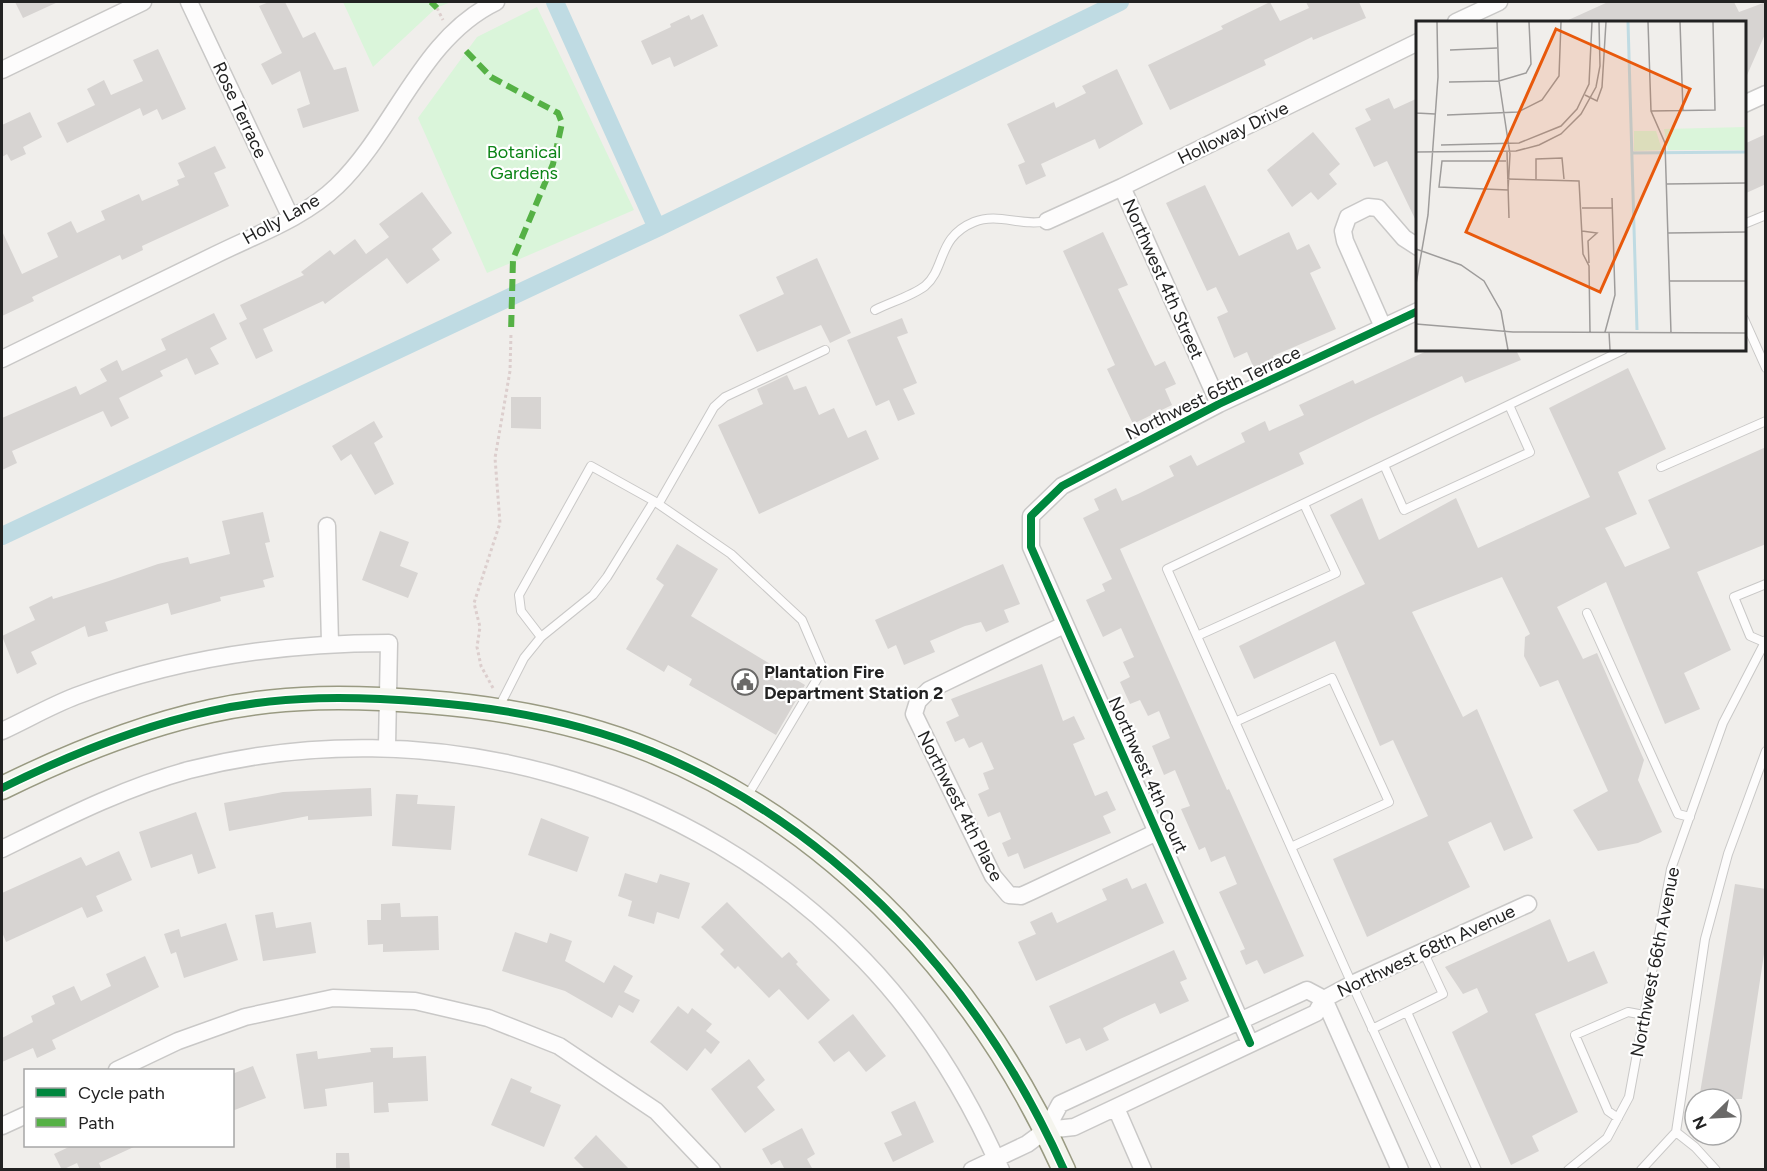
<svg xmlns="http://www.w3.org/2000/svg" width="1767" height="1171" font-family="Figtree,sans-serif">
  <rect width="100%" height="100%" fill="#f0eeeb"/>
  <path fill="#daf5da" d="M343 2H451L436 8 373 67Z
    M537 7 634 210 487 273 418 118 477 37Z"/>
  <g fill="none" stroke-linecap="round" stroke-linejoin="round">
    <path stroke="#bfdbe3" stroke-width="18" d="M555 2 657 228
      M2 536 657 228 1120 2"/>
  </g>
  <path fill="#d7d4d2" d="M15 2H58L23 18Z
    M269 2H285L303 38 315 32 334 70 346 67 359 111 303 128 297 109 310 104 300 71 272 85 261 64 282 53 259 6Z
    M1270 2 1280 21 1309 8 1306 2H1359L1366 18 1313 40 1312 37 1264 60 1266 65 1170 110 1148 65 1223 29 1221 26Z
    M1608 2H1734L1739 12 1766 2V32L1744 82V22H1564Z
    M703 14 718 46 674 67 670 57 652 65 641 41 671 27 670 24 689 15 691 20Z
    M158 49 186 109 162 120 157 109 143 116 140 108 67 143 57 123 95 105 87 89 104 80 111 95 143 81 133 60Z
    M1117 69 1143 124 1099 149 1095 139 1041 164 1046 176 1026 185 1018 165 1025 162 1007 124 1054 102 1056 108 1086 93 1082 86Z
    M1389 98 1394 109 1418 98V225L1387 161 1374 167 1355 128 1371 120 1365 109Z
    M30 112 42 137 23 147 26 154 11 161 7 154 2 157V125Z
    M1313 132 1340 164 1329 174 1337 184 1318 200 1311 192 1292 207 1267 170Z
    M1766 134V184L1744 194V144Z
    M215 146 226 168 214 173 229 206 142 246 143 250 122 260 120 255 32 297 34 301 2 316V231L22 274 58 257 47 233 71 221 77 233 105 220 101 211 139 194 142 201 179 185 177 180 185 177 178 163Z
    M1205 185 1239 256 1289 232 1297 250 1309 244 1321 268 1310 273 1336 329 1273 356 1276 362 1255 371 1247 352 1234 358 1217 317 1228 312 1216 287 1207 291 1166 203Z
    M422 192 452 233 432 249 440 260 407 284 387 258 325 304 323 301 263 329 273 351 256 359 239 323 247 319 240 305 304 275 301 272 330 250 334 255 355 239 366 254 389 237 379 224Z
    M1103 232 1128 285 1118 289 1147 350 1155 366 1165 361 1176 384 1165 389 1172 405 1133 424 1107 369 1115 365 1063 251Z
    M817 258 851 333 830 343 821 325 757 352 739 315 784 294 776 277Z
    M214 313 227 339 210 348 219 364 195 375 187 358 160 371 163 376 119 398 129 418 111 427 103 411 12 451 17 463 2 470V418L76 386 80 395 107 381 100 369 117 360 122 371 166 350 161 339Z
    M902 318 908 333 897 337 917 383 903 389 915 414 898 421 889 400 876 406 847 340Z
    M1429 350H1516L1521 360 1465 383 1462 376 1371 418 1299 453 1304 464 1120 549 1227 790 1229 789 1304 956 1264 974 1257 960 1246 965 1240 951 1245 949 1219 892 1237 884 1225 856 1211 862 1205 847 1199 850 1181 809 1190 806 1175 770 1164 775 1152 746 1170 738 1159 711 1148 716 1140 700 1130 704 1120 682 1130 677 1123 662 1134 657 1121 628 1103 637 1086 600 1105 591 1102 584 1112 579 1083 518 1099 510 1094 499 1116 488 1122 501 1138 494 1174 476 1169 466 1191 455 1197 466 1245 442 1241 433 1265 421 1269 431 1304 415 1299 405 1353 380 1355 384Z
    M1628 368 1666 449 1618 472 1637 514 1605 528 1625 567 1670 548 1648 500 1766 447V544L1697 572 1731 650 1684 673 1700 709 1665 724 1606 582 1557 607 1583 659 1597 653 1644 760 1638 780 1662 832 1638 843 1598 851 1573 810 1608 791 1558 680 1540 687 1524 656 1525 637 1530 634 1502 577 1412 612 1463 717 1477 709 1533 838 1504 851 1491 822 1448 842 1470 887 1367 937 1333 859 1428 816 1393 740 1380 746 1335 641 1254 679 1239 646 1365 584 1330 515 1362 498 1379 540 1456 498 1478 548 1590 497 1549 408Z
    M787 375 794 390 806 386 819 415 834 408 848 438 866 430 879 459 759 514 718 425 763 404 757 389Z
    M511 397H541V429L511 428Z
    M374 421 383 437 374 443 394 484 375 495 351 454 341 461 332 446Z
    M263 512 270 542 265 543 274 577 263 580 265 587 220 597 221 601 171 615 168 603 105 622 108 631 88 637 85 626 31 652 37 664 17 674 2 636 35 620 29 607 52 596 53 599 109 581 158 564 188 557 190 564 230 554 222 521Z
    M380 531 409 542 400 566 418 573 408 598 362 580Z
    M677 544 718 569 691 616 805 685 776 735 689 685 692 679 668 665 664 672 626 649 664 585 656 579Z
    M1003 564 1020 604 1004 610 1009 622 986 632 981 622 965 626 930 641 935 652 904 665 896 645 888 649 875 620Z
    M1042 664 1063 721 1074 716 1085 739 1073 744 1095 796 1107 791 1116 810 1103 816 1111 833 1024 869 1018 853 1008 857 1002 843 1011 839 1000 812 988 817 978 794 989 789 983 773 994 769 982 742 969 748 964 738 955 742 946 722 959 716 951 699Z
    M371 788 372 816 308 820V816L229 831 224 803 283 792Z
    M396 794 418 795 417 804 455 806 451 850 392 846Z
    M196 812 216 868 198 874 192 854 151 868 139 832Z
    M541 818 589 837 577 872 528 855Z
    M119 851 132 880 96 896 103 911 87 918 82 907 6 942 2 932V893L81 857 86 866Z
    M625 873 657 883 660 874 690 883 679 919 657 912 654 924 628 916 632 901 618 896Z
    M1127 878 1132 889 1146 883 1164 923 1036 981 1018 942 1036 934 1030 922 1052 912 1057 923 1107 900 1102 889Z
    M1735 884 1766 889V941L1742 1099H1699Z
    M727 902 782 958 789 952 798 962 796 964 830 1000 808 1020 779 989 769 998 738 966 735 969 720 954 724 950 701 927Z
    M400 903 401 917 438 916 439 950 383 952V944L368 945 367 920H381V904Z
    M273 912 276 928 311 922 316 953 263 961 255 915Z
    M1550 919 1568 962 1594 951 1608 983 1535 1014 1578 1112 1532 1136 1539 1151 1511 1165 1452 1032 1488 1012 1477 988 1463 994 1445 967Z
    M226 923 238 960 184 978 176 952 171 954 164 934 179 929 181 937Z
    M515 932 547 943 550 933 572 941 565 961 604 983 614 965 633 976 624 992 640 1000 633 1013 619 1005 612 1018 565 991 502 971Z
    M1174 950 1187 979 1180 982 1189 1001 1160 1014 1155 1003 1120 1019 1103 1028 1109 1040 1086 1051 1080 1038 1066 1044 1049 1006Z
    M145 956 159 987 52 1040 56 1049 37 1058 33 1048 2 1062V1038L33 1022 31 1016 55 1004 52 996 74 986 81 1001 111 986 106 974Z
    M678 1006 688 1014 692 1008 712 1024 706 1031 720 1042 711 1054 705 1048 687 1071 650 1042Z
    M853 1014 886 1056 866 1072 849 1051 834 1062 818 1042Z
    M393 1047V1058L426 1056 428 1101 388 1103 389 1112 374 1113 373 1082 325 1089 327 1106 304 1109 296 1054 317 1051 318 1059 371 1052 370 1048Z
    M749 1059 765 1080 757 1087 775 1110 745 1133 711 1089Z
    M253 1066 266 1098 232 1111V1074Z
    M511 1078 532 1087 530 1092 561 1105 544 1147 491 1125Z
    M915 1101 934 1142 893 1162 884 1143 902 1135 891 1112Z
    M802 1128 815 1154 807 1159 813 1170H785L780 1160 771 1165 762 1149Z
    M596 1135 630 1170H586L574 1158Z
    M71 1146H136L99 1163 102 1170H80L77 1163 62 1170 54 1154Z
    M336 1153H349L350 1170H336Z"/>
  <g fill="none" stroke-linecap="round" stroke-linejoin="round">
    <g stroke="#c9c8c7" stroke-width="10">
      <path id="lane" d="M1744 224 1766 215
        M875 310C891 302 912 296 925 286 946 268 937 237 974 222 998 212 1022 227 1047 221
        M1744 319 1766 368
        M1509 405 1530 452 1404 510 1384 465 1623 350
        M1384 465 1167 569 1352 984 1437 1170
        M1661 467 1766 421
        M654 501 731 554 802 620 823 669 745 800
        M659 503 714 407 725 397 825 350
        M1587 613 1678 814 1690 817
        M1197 636 1336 573 1304 504
        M1764 642 1750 636 1734 597 1766 584
        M498 709 524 658 541 637 593 595 607 577 654 501 591 466 519 595 521 611 541 637
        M1235 722 1332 678 1389 802 1291 847
        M1407 1012 1477 1170
        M1372 1029 1443 994 1423 951
        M1618 1118 1608 1111 1575 1035 1628 1012 1644 1015
        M1676 1132 1695 1147 1716 1170
        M1568 1170 1607 1138 1629 1097 1671 869 1723 723 1766 640
        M1641 1170 1676 1132 1705 939 1728 854 1766 751"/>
    </g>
    <g stroke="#c9c8c7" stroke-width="19">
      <path id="street" d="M189 2 291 218
        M1456 22 1499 2
        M2 70 143 2
        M1744 104 1766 94
        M1122 187 1219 404
        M1047 221 1122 187 1418 42
        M1383 327 1345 241 1343 231 1348 217 1368 207 1378 208 1404 238 1418 247
        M2 359C73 324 144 290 215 255 255 235 304 218 337 186 395 130 421 38 496 2
        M327 526 330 643
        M1064 625 929 690 918 701 914 714 993 876 1009 895 1021 896 1032 891 1157 832
        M2 731C26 720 50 706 76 696 177 658 282 643 389 643L387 746
        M2 849C63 819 123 788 189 770 431 708 691 780 864 960 923 1021 967 1093 1001 1170
        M1324 999 1400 1170
        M1250 1043 1031 547V516L1062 486 1219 404 1418 311
        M117 1070 178 1041 245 1017 333 998 415 1001 488 1018 559 1046 656 1111 712 1170
        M1116 1108 1143 1170
        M2 1126 26 1115
        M1046 1130 1074 1127 1316 1013 1324 999 1352 984 1528 904
        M972 1170 1027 1144 1046 1130 1060 1104 1307 990 1324 999"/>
    </g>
    <g stroke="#999a82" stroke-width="25">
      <path id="secondary" d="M2 788C69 755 137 727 211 711 283 695 354 696 427 702 504 708 580 722 651 751 839 828 982 987 1064 1170"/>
    </g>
    <path stroke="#dccecd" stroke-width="3" stroke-dasharray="3 3" stroke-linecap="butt" d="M437 8 443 20
      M493 688 481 666 477 647 480 627 474 603 500 523 495 458 510 371 511 333"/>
    <use href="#lane" stroke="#fdfcfc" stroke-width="8"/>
    <use href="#street" stroke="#fdfcfc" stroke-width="16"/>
    <use href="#secondary" stroke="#f4f4ed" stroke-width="22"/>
    <path stroke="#55b145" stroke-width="6" stroke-dasharray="12 6" stroke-linecap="butt" d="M431 2 437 8
      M466 51 491 77 558 113 562 123 553 164 513 259 511 333"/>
    <g stroke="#fff" stroke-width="11">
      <path id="cycleway" d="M2 788C69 755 137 727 211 711 283 695 354 696 427 702 504 708 580 722 651 751 839 828 982 987 1064 1170
        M1250 1043 1031 547V516L1062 486 1219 404 1418 311"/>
    </g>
    <use href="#cycleway" stroke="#00873e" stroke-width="8"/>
  </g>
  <defs>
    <g id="civic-ring" transform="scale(1.35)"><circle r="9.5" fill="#fff" stroke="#6a6968" stroke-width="1.5"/><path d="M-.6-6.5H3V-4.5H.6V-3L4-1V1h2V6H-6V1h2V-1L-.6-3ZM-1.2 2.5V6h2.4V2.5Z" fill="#6a6968"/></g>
  </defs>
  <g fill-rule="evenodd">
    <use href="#civic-ring" x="745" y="682"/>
  </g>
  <g text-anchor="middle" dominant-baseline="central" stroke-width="4.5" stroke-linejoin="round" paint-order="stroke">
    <g font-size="18" fill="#222" stroke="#fff">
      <text transform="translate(240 110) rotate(65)">Rose Terrace</text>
      <text transform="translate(1233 133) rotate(-26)">Holloway Drive</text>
      <text transform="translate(281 219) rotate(-29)">Holly Lane</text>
      <text transform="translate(1163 279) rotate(66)">Northwest 4th Street</text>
      <text transform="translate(1213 393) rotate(-26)">Northwest 65th Terrace</text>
      <text transform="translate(1148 775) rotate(66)">Northwest 4th Court</text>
      <text transform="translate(960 806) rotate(63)">Northwest 4th Place</text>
      <text transform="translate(1426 951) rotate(-25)">Northwest 68th Avenue</text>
      <text transform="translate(1655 962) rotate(-79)">Northwest 66th Avenue</text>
    </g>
    <g font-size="18" fill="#0c8416" stroke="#fff">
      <text x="524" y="152">Botanical<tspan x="524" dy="21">Gardens</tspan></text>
    </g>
    <g font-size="18" font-weight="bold" fill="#222" stroke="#fff" text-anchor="start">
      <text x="764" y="672">Plantation Fire<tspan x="764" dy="21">Department Station 2</tspan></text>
    </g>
  </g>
  <g transform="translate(1416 21)">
    <rect width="330" height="330" fill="#f0eeeb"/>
    <path d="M330 106V129H252L248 108ZM218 110H240L246 129 218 130Z" fill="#daf5da"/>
    <path fill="none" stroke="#bfdbe3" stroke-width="3" d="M212 1 221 309M215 132 330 131"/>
    <path fill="none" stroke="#9e9c9b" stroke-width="1.5" d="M81 1 83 60 94 133 92 169M232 1 235 90 249 122 255 312M264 1 267 90M34 29 81 27M0 48V92M33 61 83 60 110 52 115 43 113 1M169 74 181 80 186 66 190 1M235 90 299 89 297 1M0 92 19 93M31 94 102 91 126 79 143 55 145 1M25 124 103 122 145 105 161 88 173 63 176 1M0 131 100 130 123 124 145 113 165 93 180 66 184 45 183 1M91 131 93 197M90 140H26L23 166 92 169M91 158 163 160 167 233 173 245 174 311M120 158V138L146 137 148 158M250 163 330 162M166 187H196M166 210 181 212 172 220 173 242M252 212 330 211M0 228 45 244 68 260 85 290 92 329M254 260H330M0 263 12 194 22 56 21 1M0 303 97 311 330 312M189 311 199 274 196 177M193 311 194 329"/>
    <path fill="#e8590c" fill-opacity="0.15" stroke="#e8590c" stroke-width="3" d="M140 8 274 68 184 271 50 211Z"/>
    <rect width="330" height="330" fill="none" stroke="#222" stroke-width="3"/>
  </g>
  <rect width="1767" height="1171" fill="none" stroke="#222222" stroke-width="6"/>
  <rect x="24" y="1069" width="210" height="78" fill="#ffffff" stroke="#a7a7a7" stroke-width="1.5"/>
  <rect x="36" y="1088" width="30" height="9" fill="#00873e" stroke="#a7a7a7" stroke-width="1.5"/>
  <text x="78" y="1099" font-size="18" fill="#222222">Cycle path</text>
  <rect x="36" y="1118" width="30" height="9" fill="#55b145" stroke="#a7a7a7" stroke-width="1.5"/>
  <text x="78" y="1129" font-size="18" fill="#222222">Path</text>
  <g transform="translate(1713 1117) rotate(246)"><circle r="28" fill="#ffffff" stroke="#a7a7a7" stroke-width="1.5"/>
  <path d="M0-4.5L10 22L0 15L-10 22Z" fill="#6a6968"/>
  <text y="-9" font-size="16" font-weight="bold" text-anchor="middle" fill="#222222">N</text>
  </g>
</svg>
